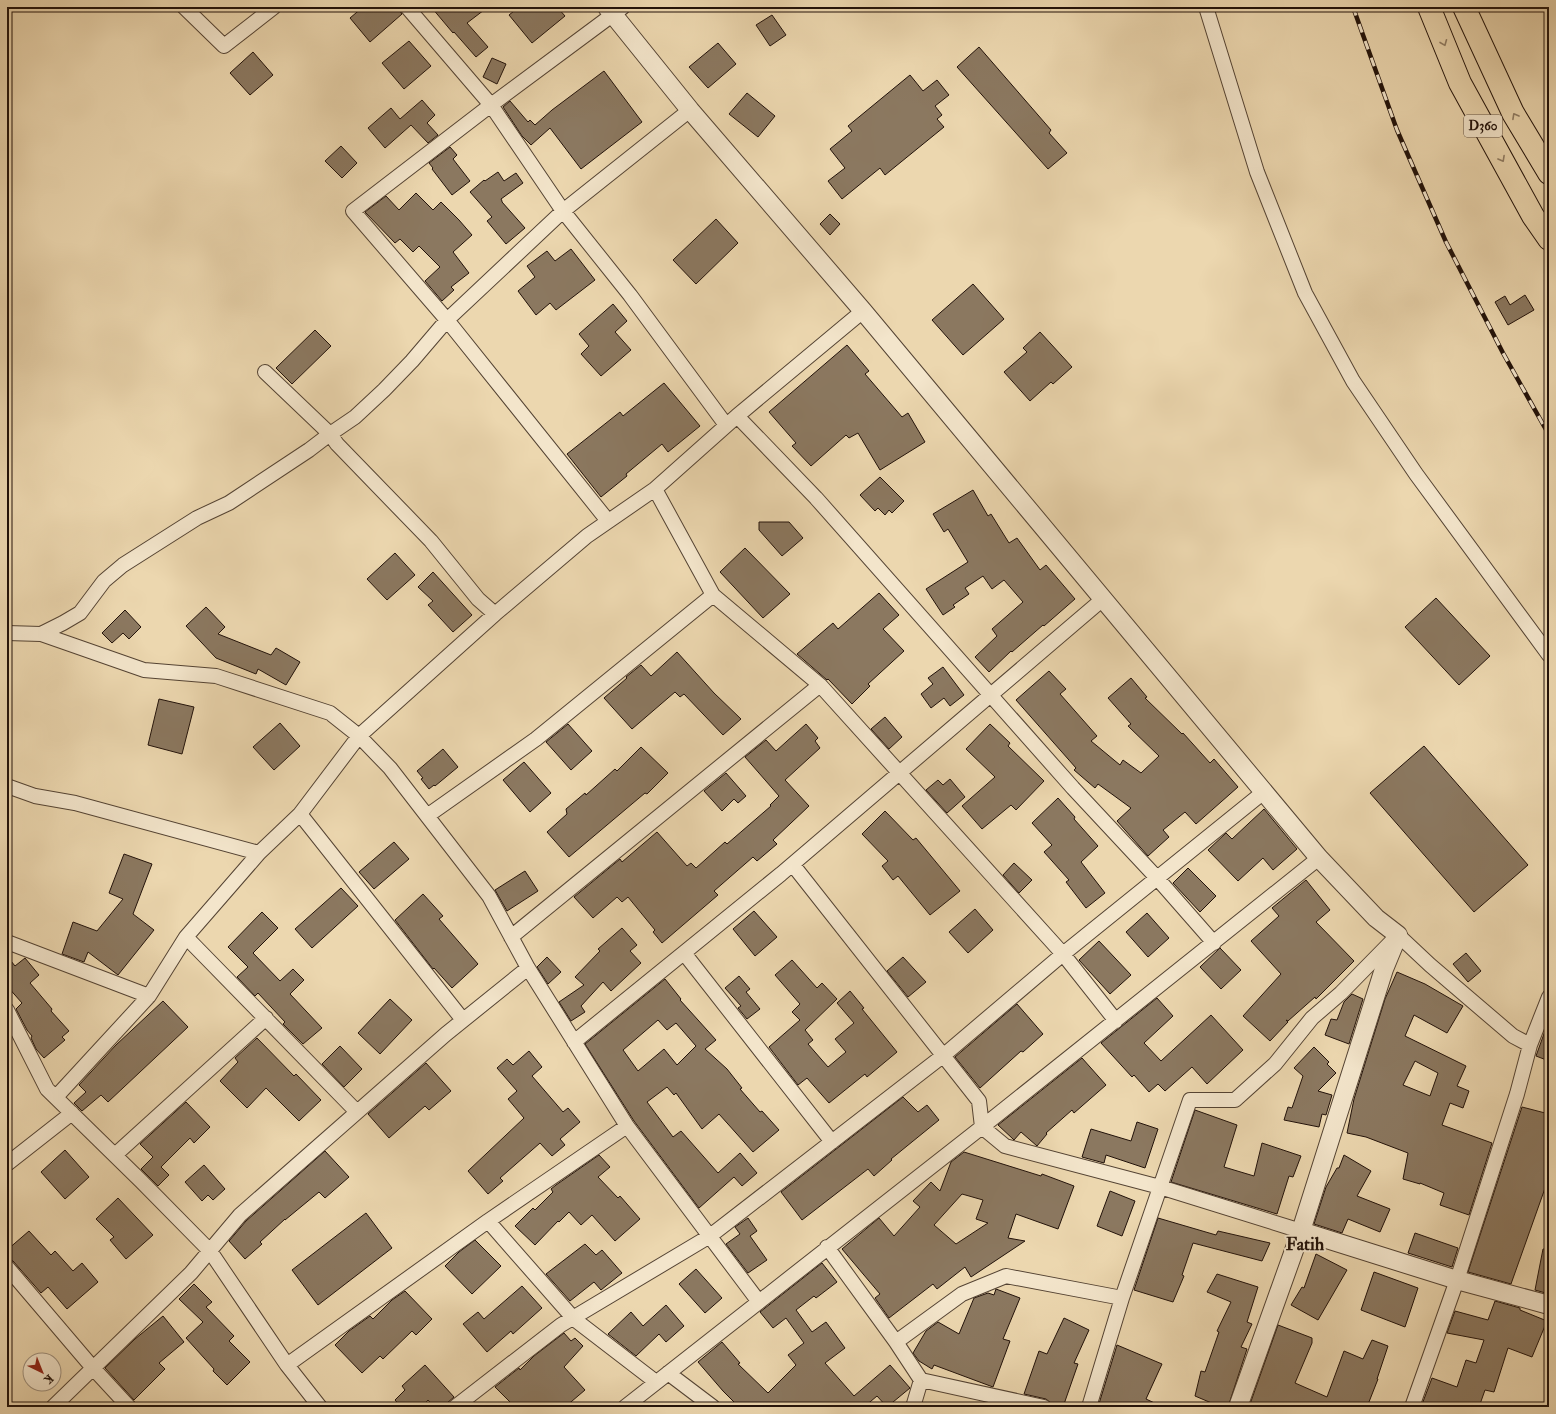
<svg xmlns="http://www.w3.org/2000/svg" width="1556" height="1414" font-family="'IM FELL Double Pica',serif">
  <rect width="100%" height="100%" fill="#ecd7af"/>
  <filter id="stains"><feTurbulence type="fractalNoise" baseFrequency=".005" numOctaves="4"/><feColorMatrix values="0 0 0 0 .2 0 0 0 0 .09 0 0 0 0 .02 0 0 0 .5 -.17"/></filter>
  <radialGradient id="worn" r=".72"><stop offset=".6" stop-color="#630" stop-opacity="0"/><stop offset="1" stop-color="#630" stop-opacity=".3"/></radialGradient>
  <path fill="#8b7860" stroke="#22120a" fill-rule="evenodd" d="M363 7H397L402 14 370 42 350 18Z
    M446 7H488L467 23 488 47 476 57 454 32 453 33 432 8Z
    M519 7H557L565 16 532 43 509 15Z
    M772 15 786 35 770 46 756 25Z
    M409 41 431 66 404 89 382 63Z
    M718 43 736 64 708 88 689 67Z
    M979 47 1051 130 1049 133 1067 153 1048 169 957 67Z
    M253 52 273 75 250 95 230 73Z
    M492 58 506 64 497 84 483 77Z
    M604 71 642 122 581 169 550 128 531 145 522 136 503 107 510 101 528 122 530 120 535 125 552 110Z
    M910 75 923 91 937 80 949 95 935 106 942 115 937 119 944 127 885 175 880 168 842 199 828 181 845 168 830 149 852 131 848 126Z
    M747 93 775 116 758 137 729 114Z
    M422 100 435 115 427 123 438 135 428 143 411 125 385 148 368 128 391 108 400 119Z
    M341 146 357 163 342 178 325 161Z
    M450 147 457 155 453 159 470 181 452 195 432 169 433 168 429 163Z
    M498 172 504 181 516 173 523 183 501 199 502 201V202L525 228 506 244 487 221 492 217 470 192 484 180 485 181Z
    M416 193 433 210 441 202 459 220 472 235 453 252 469 273 451 287 454 290 442 301 425 281 440 267 419 246 413 252 400 239 395 243 365 212 386 196 399 210Z
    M830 214 840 224 830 235 820 224Z
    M716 219 738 243 696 284 673 260Z
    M571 249 595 280 556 310 550 303 536 315 518 291 535 277 527 266 547 251 555 261Z
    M973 284 1004 319 963 355 932 320Z
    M1525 295 1534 310 1508 325 1495 302 1505 296 1510 305Z
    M613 304 627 321 615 332 631 350 601 376 581 354 589 346 579 334Z
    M315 330 331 346 292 384 276 368Z
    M1040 332 1072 367 1053 384 1051 382 1030 401 1004 372 1027 352 1023 348Z
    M847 345 869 371 865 374 902 417 908 413 925 442 880 470 858 433 849 438 846 435 811 466 792 446 796 443 769 412Z
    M664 383 700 426 668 452 662 444 626 474 627 476 601 497 567 454 620 412 623 416Z
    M880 477 904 501 892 513 889 510 885 515 878 508 875 511 860 495Z
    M973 490 988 516 991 514 1009 543 1017 538 1040 570 1046 565 1075 599 1044 626 1043 625 1012 652 1011 651 989 672 975 657 997 636 992 629 1023 602 1004 580 992 589 983 576 965 588 969 594 953 605 955 607 943 615 926 589 968 562 948 529 944 532 933 514Z
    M759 522H789L803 538 782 556 759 530Z
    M745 548 790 594 763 618 720 572Z
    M395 553 415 575 387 600 367 579Z
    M433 572 472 615 453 632 428 605 433 601 418 587Z
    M879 593 899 615 883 629 904 651 868 684 870 686 852 704 828 679 827 680 797 654 833 623 838 629Z
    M1436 598 1490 656 1459 685 1405 627Z
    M206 607 225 627 218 634 271 655 276 648 300 662 286 685 258 669 256 674 216 658 186 626Z
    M125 610 141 627 129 639 123 633 112 643 102 633Z
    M677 652 714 693 741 719 723 735 684 694 680 697 675 692 632 729 604 698 627 678 626 677 641 665 651 676Z
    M943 667 964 695 950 706 944 698 931 708 921 694 933 684 928 678Z
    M1049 671 1066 689 1060 694 1097 736 1091 741 1120 765 1123 760 1141 773 1159 756 1128 726 1131 724 1108 698 1131 678 1147 697 1145 698 1182 734 1183 733 1210 763 1214 759 1238 787 1196 824 1185 812 1163 830 1169 837 1148 856 1117 821 1131 808 1098 784 1095 788 1074 770 1076 768 1016 700Z
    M159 699 194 707 182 754 148 745Z
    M885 717 902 737 889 749 871 729Z
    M280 723 300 746 274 770 253 747Z
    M568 724 592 751 571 770 546 742Z
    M806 724 818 738 815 741 820 748 785 780 809 806 773 840 777 844 757 861 753 857 714 891 718 895 662 943 653 932 655 930 628 897 622 902 617 897 593 918 574 897 620 859 622 862 657 832 687 866 691 863 696 868 725 842 727 844 771 806 770 805 779 796 745 757 766 740 776 751Z
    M990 724 1010 743 1008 746 1044 781 1016 810 1011 805 982 829 962 806 995 777 966 749Z
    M1424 746 1528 865 1474 912 1370 793Z
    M641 747 668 773 647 794 645 793 569 857 547 832 567 814 566 809 585 793 586 795 615 769 617 771Z
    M443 749 458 767 435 786 434 785 429 789 421 779 423 778 417 771Z
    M524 762 551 793 530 812 503 780Z
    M726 773 746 796 738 803 734 799 722 811 704 791Z
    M950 779 965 797 947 813 926 790 938 780 943 785Z
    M1058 798 1075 817 1074 819 1098 846 1081 862 1105 893 1086 908 1066 882 1069 880 1044 852 1052 845 1032 823Z
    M1264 809 1297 849 1273 870 1263 858 1238 881 1208 850 1226 833 1232 839Z
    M885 811 913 840 916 838 960 891 930 915 898 876 893 880 882 866 888 861 862 834Z
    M394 842 409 859 374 889 359 872Z
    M124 854 152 864 133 914 154 930 118 975 88 952 84 962 62 954 73 922 97 931 123 899 109 893Z
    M1014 863 1032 880 1019 893 1003 875Z
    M1188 868 1216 896 1200 912 1173 883Z
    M525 871 538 891 507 911 495 890Z
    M1306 880 1330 910 1316 922 1354 961 1316 999 1315 997 1288 1021 1286 1020 1288 1022 1270 1041 1243 1016 1281 974 1251 941 1279 916 1272 908Z
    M341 888 358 906 312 948 295 929Z
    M423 894 443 916 439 919 478 964 452 988 434 968 433 969 395 920Z
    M975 909 993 930 968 953 949 932Z
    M754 911 777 937 755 956 733 929Z
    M262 912 278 928 253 953 280 981 293 969 304 980 290 994 322 1028 303 1044 283 1024 285 1022 258 993 255 996 237 977 248 967 228 947Z
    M1147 913 1169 938 1148 957 1126 932Z
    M622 928 637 945 630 951 641 963 611 991 603 982 581 1006 585 1012 571 1021 559 1002 584 985 575 977 600 951 598 949Z
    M1099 941 1131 975 1110 994 1079 960Z
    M1220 948 1241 970 1221 989 1200 967Z
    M1466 953 1481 971 1468 982 1453 964Z
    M7 956 15 966 25 958 39 975 30 983 52 1009 51 1011 69 1031 62 1037 65 1040 44 1058 36 1049 31 1038 32 1036 27 1030 16 1009 22 1003 7 986Z
    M547 957 561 972 548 984 537 967Z
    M903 957 926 982 908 997 887 971Z
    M792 960 817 988 822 983 837 999 805 1030 813 1040 808 1044 828 1067 846 1052 835 1039 854 1023 837 1003 850 991 864 1008 862 1009 897 1052 867 1077 865 1074 829 1103 807 1078 798 1085 769 1047 800 1020 792 1012 800 1004 775 975Z
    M1397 972 1425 984 1463 1006 1447 1033 1414 1015 1405 1036 1466 1066 1457 1086 1469 1091 1463 1108 1450 1103 1442 1125 1492 1143 1469 1215 1440 1205 1444 1193 1420 1183V1184L1403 1179 1408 1153 1366 1137 1347 1133 1354 1099 1385 999ZM1415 1061 1438 1073 1430 1096 1403 1085Z
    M739 976 750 989 746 992 760 1009 747 1019 738 1008 741 1006 725 988Z
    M665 979 681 999 680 1000 716 1040 705 1049 727 1069 742 1088 740 1089 760 1112 762 1111 779 1130 753 1152 719 1114 702 1129 676 1093 674 1095 667 1087 647 1102 673 1137 681 1131 718 1173 740 1153 757 1173 742 1186 734 1177 699 1208 634 1121 585 1044ZM658 1020 667 1030 676 1023 696 1046 677 1065 664 1049 638 1071 623 1050Z
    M1352 994 1363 999 1349 1044 1325 1035 1331 1019 1337 1020 1344 1002Z
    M1157 998 1173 1016 1144 1043 1161 1061 1211 1015 1243 1050 1207 1084 1192 1067 1165 1091 1158 1084 1149 1092 1134 1075 1132 1077 1101 1043Z
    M390 999 412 1020 380 1054 358 1033Z
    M163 1001 188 1027 108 1102 101 1095 82 1111 74 1103 86 1092 79 1085 116 1045Z
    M1017 1004 1043 1034 1023 1052 1021 1051 980 1088 955 1057Z
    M1549 1020V1061L1536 1056Z
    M257 1038 294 1076 296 1074 321 1100 299 1121 266 1088 247 1108 220 1081 238 1062 235 1058Z
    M340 1046 362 1069 344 1087 322 1064Z
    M1314 1047 1329 1062 1327 1064 1336 1073 1318 1091 1332 1095 1326 1115 1322 1114 1319 1127 1284 1120 1288 1107 1292 1108 1303 1076 1294 1068Z
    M529 1051 542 1067 532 1076 563 1112 568 1108 580 1122 560 1139 565 1145 552 1156 540 1143 500 1178 503 1181 488 1194 468 1171 524 1118 508 1099 517 1091 497 1068 507 1059 513 1065Z
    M1082 1058 1106 1085 1074 1113 1072 1110 1046 1133 1047 1134 1037 1146 1021 1132 1014 1140 1013 1139 998 1125Z
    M426 1063 451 1091 429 1110 425 1106 389 1138 368 1114Z
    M903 1097 918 1112 927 1105 939 1120 891 1159 892 1160 874 1176 868 1169 802 1220 781 1192Z
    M186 1102 210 1127 194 1143 190 1138 161 1167 169 1175 158 1186 141 1169 153 1157 140 1144Z
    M1522 1107 1549 1114V1177L1511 1284 1468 1272Z
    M1195 1110 1237 1125 1224 1167 1254 1176 1262 1143 1301 1156 1293 1177 1289 1176 1277 1214 1171 1182Z
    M1137 1122 1158 1129 1145 1168 1106 1155 1104 1163 1082 1157 1091 1129 1131 1141Z
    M65 1150 89 1177 65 1199 41 1172Z
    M325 1151 349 1177 325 1198 319 1192 285 1220V1219L260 1242 262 1244 245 1259 229 1241 246 1221Z
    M964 1152 1041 1176 1042 1174 1074 1186 1058 1229 1016 1214 1008 1238 1025 1241 971 1277 965 1267 937 1289 933 1284 889 1318 875 1298 880 1294 842 1249 879 1218 894 1236 920 1207 913 1201 931 1182 940 1191 951 1162ZM962 1194 983 1200 976 1219 988 1223 956 1244 934 1225Z
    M599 1155 610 1167 598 1177 618 1198 620 1196 640 1219 615 1241 592 1215 581 1225 569 1212 559 1222 558 1221 535 1245 515 1226 533 1208 535 1210 553 1192 551 1189 556 1185Z
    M1344 1155 1371 1171 1357 1196 1390 1209 1380 1232 1348 1219 1342 1233 1314 1224 1326 1187 1337 1168H1339Z
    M204 1165 225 1189 213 1200 208 1195 202 1201 185 1182Z
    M1110 1191 1135 1201 1122 1236 1097 1226Z
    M118 1198 153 1235 126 1259 110 1240 114 1237 96 1219Z
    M366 1213 392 1248 318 1305 292 1270Z
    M748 1218 757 1231 750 1236 767 1260 748 1273 726 1244 740 1234 735 1227Z
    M1158 1218 1216 1235 1218 1231 1270 1243 1262 1261 1193 1243 1182 1275 1184 1276 1173 1302 1134 1290Z
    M29 1231 51 1255 55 1251 73 1271 82 1263 98 1282 67 1309 48 1287 41 1293 13 1261 7 1259V1250Z
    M1415 1233 1458 1248 1452 1267 1408 1253Z
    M475 1240 501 1266 472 1294 445 1266 459 1252Z
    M585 1244 596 1255 602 1250 622 1273 601 1290 594 1282 570 1301 546 1274Z
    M1543 1249H1549V1294L1535 1290Z
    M1316 1254 1347 1270 1318 1320 1291 1305 1302 1287 1304 1288Z
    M822 1263 837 1282 816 1298 814 1296 796 1310 812 1332 826 1322 845 1348 825 1363 854 1396 890 1365 910 1388 887 1407 877 1396 864 1407H739L723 1391 698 1362 722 1342 740 1363 738 1364 768 1393 796 1365 788 1355 804 1343 786 1318 773 1328 760 1312Z
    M696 1269 722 1298 705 1313 679 1284Z
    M1374 1272 1418 1288 1405 1327 1361 1310Z
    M1217 1274 1258 1287 1247 1322 1252 1324 1241 1347 1247 1349 1228 1407H1221L1195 1396 1201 1371 1205 1372 1219 1332 1217 1331 1231 1302 1207 1292Z
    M194 1284 212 1302 206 1307 234 1336 229 1341 250 1362 227 1385 213 1371 214 1369 186 1338 203 1322 179 1299Z
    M522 1286 542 1308 513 1334 511 1331 487 1352 463 1324 478 1312 484 1319Z
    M996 1289 1020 1298 1003 1339 1010 1341 993 1387 934 1365 932 1369 919 1361 913 1353 926 1331 938 1322 959 1334 974 1298 988 1293 994 1295Z
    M405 1291 432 1319 416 1335 412 1331 383 1359 380 1356 362 1373 335 1345 349 1331 370 1316 373 1319 392 1300Z
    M1495 1301 1520 1308V1310L1547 1321 1532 1357 1508 1348 1494 1392 1485 1390 1479 1407H1421L1432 1378 1457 1387 1466 1360 1476 1363 1484 1340 1447 1333 1455 1311 1488 1320Z
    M666 1305 684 1326 666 1342 659 1334 636 1356 608 1334 631 1312 643 1326Z
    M163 1316 184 1342 159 1363 165 1369 134 1400 105 1368 135 1339Z
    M1064 1318 1089 1330 1074 1363 1078 1364 1063 1407H1060L1052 1404 1046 1399 1024 1394 1039 1351 1047 1354Z
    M1278 1325 1312 1338V1343L1295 1383 1327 1397 1344 1351 1363 1359 1372 1340 1388 1346 1377 1379H1378L1367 1407H1249Z
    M564 1333 571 1341 575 1338 583 1346 564 1367 585 1390 565 1407H515L495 1387 519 1368 520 1370 534 1356Z
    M1117 1345 1162 1364 1146 1399 1163 1407H1098Z
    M425 1365 454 1397 447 1403V1407H434L428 1400 422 1407H401L395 1400 405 1390 402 1386Z"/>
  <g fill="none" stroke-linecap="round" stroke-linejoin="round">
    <g stroke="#544333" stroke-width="16">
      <path id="minor" d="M184 7 224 46 274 7
        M407 7 491 105 563 211 630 295 726 425
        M1206 7 1257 172 1305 293 1353 381 1416 474 1549 655
        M737 416 816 498 1073 788 1157 878 1214 943
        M655 489 713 595 820 685 1063 954 1116 1021
        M608 521 447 320 353 211 491 105 623 7
        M495 614 478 599 431 541 337 444 330 434 355 417 384 390 412 361 447 320 563 211 690 110
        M7 633 41 634 63 623 80 613 104 581 123 565 197 518 229 503 309 450 330 434 265 372
        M41 634 144 670 216 676 330 713 359 736 390 768 489 896 528 968 627 1126 759 1302
        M7 786 35 796 75 803 259 853
        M300 814 463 1020
        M427 816 536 739 713 595
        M793 865 979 1101 982 1127 1005 1146 1160 1187 1301 1231
        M186 937 357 1112
        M511 937 820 685
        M7 942 149 996
        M684 953 832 1142
        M7 1010 47 1089 141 1181 210 1251 287 1365 320 1407
        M574 1042 781 874 1103 599
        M56 1097 149 996 186 937 259 853 300 814 359 736 495 614 587 536 655 489 737 416 863 311
        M115 1155 266 1018
        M7 1164 72 1113
        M488 1221 574 1319 656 1382
        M827 1247 896 1342 921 1380 1044 1407
        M7 1267 93 1368 129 1407
        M896 1342 962 1294 1006 1276 1122 1298
        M287 1365 488 1221 627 1126
        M668 1373 713 1407
        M53 1407 191 1273 240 1215 446 1034 528 968
        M455 1407 561 1325 710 1236 944 1055 1063 954 1265 791
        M625 1407 982 1127 1319 858
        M913 1407 921 1380
        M1089 1407 1122 1298 1190 1100H1235L1275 1064 1312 1018 1341 993 1398 935 1430 965 1513 1036 1530 1045
        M1412 1407 1457 1280 1517 1094 1530 1045 1549 997"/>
    </g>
    <g stroke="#544333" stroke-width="20">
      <path id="tertiary" d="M607 7 690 110 863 311 1319 858 1376 918 1398 935 1384 969 1301 1231 1238 1407
        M1301 1231 1457 1280 1549 1305"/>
    </g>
    <g stroke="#22120a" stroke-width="24">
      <path id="trunk" d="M1429 7 1460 83 1533 216 1549 239
        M1464 7 1513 113 1549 173"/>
    </g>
    <use href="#minor" stroke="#f3e5cb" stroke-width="14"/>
    <use href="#tertiary" stroke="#f3e5cb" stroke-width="18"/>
    <use href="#trunk" stroke="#ecd7af" stroke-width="22"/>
    <g stroke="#22120a" stroke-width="4.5">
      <path id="rail" d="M1353 7 1397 130 1446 242 1503 353 1549 435"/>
    </g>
    <use href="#rail" stroke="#f3e5cb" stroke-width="3" stroke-dasharray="9" stroke-linecap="butt"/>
  </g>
  <defs><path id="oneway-chevron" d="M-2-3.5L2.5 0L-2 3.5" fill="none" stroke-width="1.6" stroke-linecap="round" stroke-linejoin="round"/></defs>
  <g stroke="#917e65">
    <use href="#oneway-chevron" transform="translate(1444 43) rotate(68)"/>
    <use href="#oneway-chevron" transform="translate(1515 116) rotate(-119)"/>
    <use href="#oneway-chevron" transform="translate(1502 159) rotate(61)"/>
  </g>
  <g text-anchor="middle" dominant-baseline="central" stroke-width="4" stroke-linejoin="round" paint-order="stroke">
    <rect fill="#f3e5cb" stroke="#615144" stroke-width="1" x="1464" y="115" width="38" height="22" rx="3"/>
    <g font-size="13" font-weight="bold" fill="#22120a">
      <text x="1483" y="126">D360</text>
    </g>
    <g font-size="18" font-weight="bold" fill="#22120a" stroke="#f3e5cb">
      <text x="1305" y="1244">Fatih</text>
    </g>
  </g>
  <rect width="1556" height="1414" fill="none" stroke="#ecd7af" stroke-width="24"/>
  <rect x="8" y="8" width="1540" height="1398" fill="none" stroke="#22120a" stroke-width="2"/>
  <rect x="12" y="12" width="1532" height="1390" fill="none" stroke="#22120a"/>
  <g transform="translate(42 1372) rotate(137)"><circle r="19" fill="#f3e5cb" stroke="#9f917e"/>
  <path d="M0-3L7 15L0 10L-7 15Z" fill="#8f2418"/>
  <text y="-6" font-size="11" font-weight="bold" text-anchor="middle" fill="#22120a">K</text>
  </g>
  <rect width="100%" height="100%" filter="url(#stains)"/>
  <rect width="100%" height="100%" fill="url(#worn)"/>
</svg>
